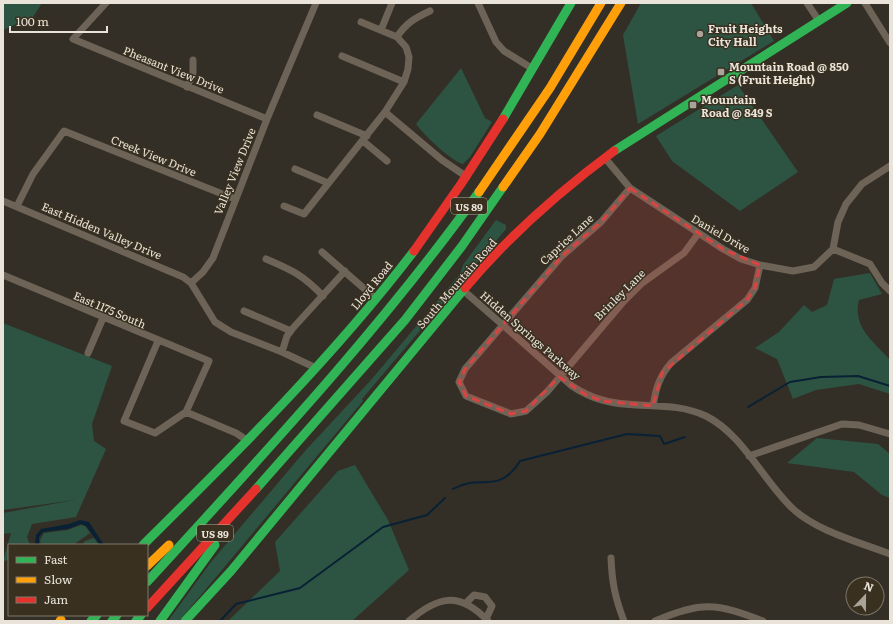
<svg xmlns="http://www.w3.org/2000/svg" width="893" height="624" font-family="Literata,serif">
  <rect width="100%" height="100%" fill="#332f26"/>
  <path fill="#2d5442" d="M3 3H42L33 17 3 30Z
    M641 3H751L774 41 638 124 623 35Z
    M461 68 485 118 492 122 470 157 463 164C451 161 424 135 416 124Z
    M738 85 798 172 740 211 672 161 656 136Z
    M496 220 506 225V229L362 399 363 401 201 595 179 621H168L211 562 305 451 371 380 460 274 463 265Z
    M870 273 882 294 859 300C852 327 874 342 890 360V394L859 384 816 390 793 399 777 359 755 348 779 332 804 305 812 312 827 305 834 279Z
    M3 323 112 366 92 424 94 441 106 449 76 517 32 524 27 537 30 545H9V560L3 561 11 533 3 534V513L75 500 3 510Z
    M817 438 878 444 890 454V498L882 495 854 472 787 463Z
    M355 465 388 520 409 570 352 621H228L280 571 275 542 338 471Z
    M81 525 85 526 90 533 73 545H41L40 540 44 533 68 530Z
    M94 538 99 545H82L85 541Z"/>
  <path fill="#092135" d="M80 520 89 522 104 545H100L86 526 81 524 68 529 43 532 39 537V545H35L36 535 41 529 69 524Z"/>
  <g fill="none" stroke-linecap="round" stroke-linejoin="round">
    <path stroke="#092135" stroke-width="2" d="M748 407 790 382 821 377 858 376 890 386
      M453 489C481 473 498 496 520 461L627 434 660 436 664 444 685 437
      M220 621 236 604 300 588 383 527 427 515 445 498"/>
    <path stroke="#6d6356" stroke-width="7" d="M106 3 73 39 267 119
      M478 3 496 42 504 51 533 69
      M807 3 819 21
      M865 3 890 43
      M381 30 392 3
      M397 37C406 23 415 18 430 11
      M342 56 404 82
      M187 87 193 73V60
      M385 112 442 160 467 177
      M317 115 367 136
      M363 141 387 161
      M605 158 630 188 723 249 741 259 760 265 793 271 814 267 833 249 838 222 846 204 862 184 890 166
      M295 169 328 183
      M630 188 601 222 562 256 465 369 459 382 466 396 511 414 526 411 547 392 624 301 641 284 684 253 698 234
      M3 201 183 277 191 283 215 322 231 332 282 352 316 368
      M17 206 33 174 64 131 235 199
      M284 206 304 214 385 112 404 82 408 69 409 57 406 47 397 37 361 22
      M833 249 870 264 882 283 890 291
      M322 252 375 298
      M266 259C292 270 303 275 323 296
      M3 275 209 361 186 412 155 433 124 421 158 341
      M191 283 203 272 213 258 267 119 316 3
      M464 291 572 386C581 392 591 397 602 400 636 410 672 400 706 416 742 434 763 480 792 508 816 531 859 542 890 554
      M244 311 291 331
      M282 352 287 336 293 328 345 271
      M88 353 103 318
      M653 406C656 388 659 377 671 363L747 300 755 288 760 265
      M186 412 236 433 248 441
      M749 456 842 424 859 425 890 434
      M611 558C612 582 615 598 624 621
      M466 603 474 595 485 597 492 606 486 619
      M409 621C438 596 459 591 488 621
      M655 621C702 601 716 603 763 621"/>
    <path stroke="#30b455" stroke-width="9" d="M503 119 571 3
      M614 151 847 3
      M256 489 405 320 462 246 503 187
      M143 545C238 451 333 357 414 251
      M147 582C262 456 379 331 479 192
      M91 621 97 615
      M112 621 117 615
      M136 621 141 615
      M160 621 215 545
      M185 621 231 571 465 288"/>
    <path stroke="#ff9f0a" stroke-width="9" d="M503 187 540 134 621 3
      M479 192 550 88 601 3
      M147 566 169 545
      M60 621 61 620"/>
    <path stroke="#e5322d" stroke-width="9" d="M414 251 461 184 503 119
      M465 288C509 236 560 191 614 151
      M147 608 256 489"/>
  </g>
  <path fill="#d94443" fill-opacity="0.2" stroke="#d94443" stroke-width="3" stroke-dasharray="8 5" stroke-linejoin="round" d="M630 188 723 249 760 265 755 288 747 300 662 373 653 406 602 401 586 395 559 377 526 411 511 414 466 396 459 382 465 369 562 256 601 222Z"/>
  <g fill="#a9a49a" stroke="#393020" stroke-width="1.5">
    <circle cx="700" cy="34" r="4"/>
    <rect x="717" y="68" width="8" height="8" rx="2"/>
    <rect x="689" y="101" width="8" height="8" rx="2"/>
  </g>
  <g text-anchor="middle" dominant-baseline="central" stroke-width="3" stroke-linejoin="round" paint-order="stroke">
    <g fill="#393020" stroke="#b4ada2" stroke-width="1">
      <rect x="451" y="198" width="36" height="16" rx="3"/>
      <rect x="197" y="525" width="36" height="16" rx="3"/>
    </g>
    <g font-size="10" font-weight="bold" fill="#e9e3d9">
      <text x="469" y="206">US 89</text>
      <text x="215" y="533">US 89</text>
    </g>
    <g font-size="11" font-weight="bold" fill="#e9e3d9" stroke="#393020" text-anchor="start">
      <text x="708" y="28">Fruit Heights<tspan x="708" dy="13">City Hall</tspan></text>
      <text x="729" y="66">Mountain Road @ 850<tspan x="729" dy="13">S (Fruit Height)</tspan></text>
      <text x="701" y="99">Mountain<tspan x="701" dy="13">Road @ 849 S</tspan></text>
    </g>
    <g font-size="11" fill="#e9e3d9" stroke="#393020">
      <text transform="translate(174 69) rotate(22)">Pheasant View Drive</text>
      <text transform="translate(154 155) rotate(22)">Creek View Drive</text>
      <text transform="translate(234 171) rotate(-68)">Valley View Drive</text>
      <text transform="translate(102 230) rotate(23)">East Hidden Valley Drive</text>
      <text transform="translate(721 233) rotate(30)">Daniel Drive</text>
      <text transform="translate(566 239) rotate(-43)">Caprice Lane</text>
      <text transform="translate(456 283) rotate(-49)">South Mountain Road</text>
      <text transform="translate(371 285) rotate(-51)">Lloyd Road</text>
      <text transform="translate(619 294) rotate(-45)">Brinley Lane</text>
      <text transform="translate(110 309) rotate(23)">East 1175 South</text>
      <text transform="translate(531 335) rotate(41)">Hidden Springs Parkway</text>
    </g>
  </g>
  <rect width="893" height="624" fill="none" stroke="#e9e3d9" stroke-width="8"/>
  <rect x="8" y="544" width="140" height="72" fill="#393020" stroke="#7f786a"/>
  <rect x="16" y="557" width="20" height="6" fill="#30b455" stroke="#7f786a"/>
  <text x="44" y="564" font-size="12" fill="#e9e3d9">Fast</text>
  <rect x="16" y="577" width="20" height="6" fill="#ff9f0a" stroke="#7f786a"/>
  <text x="44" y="584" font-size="12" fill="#e9e3d9">Slow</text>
  <rect x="16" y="597" width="20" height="6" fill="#e5322d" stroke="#7f786a"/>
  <text x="44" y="604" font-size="12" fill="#e9e3d9">Jam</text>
  <g transform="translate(865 596) rotate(22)"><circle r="19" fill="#393020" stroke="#7f786a"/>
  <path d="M0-3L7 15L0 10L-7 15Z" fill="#a9a49a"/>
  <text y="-6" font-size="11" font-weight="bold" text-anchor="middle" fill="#e9e3d9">N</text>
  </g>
  <path d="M10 26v6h97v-6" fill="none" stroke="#e9e3d9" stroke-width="2"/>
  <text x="16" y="26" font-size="12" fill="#e9e3d9" stroke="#393020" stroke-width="3" paint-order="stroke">100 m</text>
</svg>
